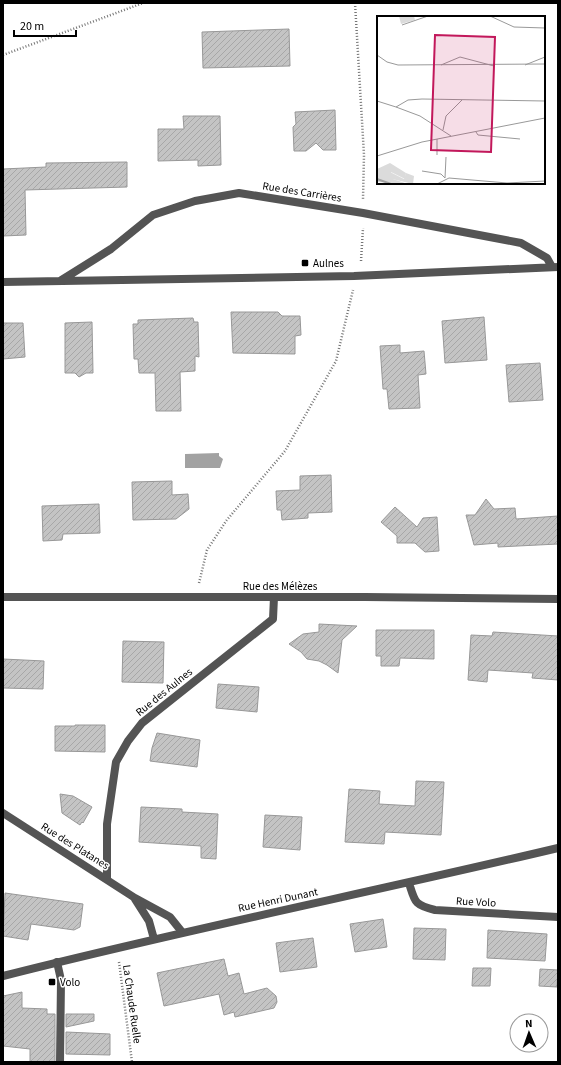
<svg xmlns="http://www.w3.org/2000/svg" width="561" height="1065" font-family="'Source Sans 3',sans-serif">
  <defs>
    <pattern id="building-hatch" width="6" height="6" patternUnits="userSpaceOnUse"><rect width="6" height="6" fill="#c4c4c4"/><path d="M-1 1l2-2M0 6l6-6M5 7l2-2" fill="none" stroke="#a7a7a7"/></pattern>
  </defs>
  <rect width="100%" height="100%" fill="#fff"/>
  <path fill="#a2a2a2" d="M219 453V456L223 459 220 468H185V454Z"/>
  <path fill="url(#building-hatch)" stroke="#989898" d="M289 29 290 66 203 68 202 32Z
    M335 110 336 150H323L316 143 306 151H294L293 127 296 124 295 112Z
    M183 116H220L221 165 198 166V160L158 161V129H184Z
    M127 162V187L25 190 26 235 3 236V169L46 167V163Z
    M231 312H278L282 316H300L301 335 295 336V354L233 353Z
    M484 317 487 360 445 363 442 321Z
    M193 318 194 322H198L199 357 195 356V371L180 372 181 411H156L155 373H139L138 359H134L133 324H138V320Z
    M92 322 93 373H86L79 377 75 373H65V323Z
    M3 323H23L25 357 3 359Z
    M400 345V353L424 351 426 374 418 375 420 408 389 409 387 389H383L380 346Z
    M540 363 543 400 509 402 506 365Z
    M331 475 332 512 308 513V518L282 520 281 510H277L276 491 300 490V476Z
    M172 481V495L188 494 189 509 176 519 133 520 132 482Z
    M486 499 494 509 515 508 516 519 558 516V544L498 547V543L474 545 466 515H475Z
    M99 504 100 533 63 534 62 540 43 541 42 506Z
    M395 507 417 527 423 518 437 517 439 551 425 552 415 543H397V536L381 522Z
    M319 624 357 626 342 640 338 673 327 665 319 661 307 659 301 652 289 644 303 634 319 632Z
    M376 630H434V659L400 658 399 666H381V656H376Z
    M493 632 558 636V680L532 678 533 673 488 670 487 682 468 680 471 635 492 636Z
    M123 641 164 642 163 683 122 682Z
    M3 659 44 661 43 689 3 688Z
    M218 684 259 687 257 712 216 708Z
    M75 725H105V752L55 751V726H75Z
    M157 733 200 740 197 767 150 761 152 748Z
    M416 781 444 782 441 835 385 832 384 844 345 842 349 789 380 791 379 804 415 806Z
    M60 794 73 796 92 807 83 823 82 822 80 825 62 813Z
    M141 807 182 809V812L218 814 216 859 201 858V846L139 842Z
    M265 815 302 817 300 850 263 847Z
    M5 893 83 904 80 927 74 930 31 924 28 940 3 936Z
    M383 919 387 947 355 952 350 924Z
    M414 928 446 929 445 960 413 959Z
    M488 930 547 934 545 961 487 958Z
    M313 938 317 967 280 972 276 943Z
    M224 959 228 976 239 973 244 994 267 988 276 996 277 1002 274 1008 235 1017 234 1012 224 1015 219 994 164 1006 157 973Z
    M473 968H491L490 986H472Z
    M540 969 558 970 557 987 539 986Z
    M22 992V1008L47 1009V1014H55V1062H30V1049L3 1046V996Z
    M66 1014H94V1021L66 1027Z
    M66 1032 110 1034V1055L66 1054Z"/>
  <g fill="none" stroke-linecap="round" stroke-linejoin="round">
    <path stroke="#767676" stroke-width="2.5" stroke-dasharray="1 2" stroke-linecap="butt" d="M355 3 364 155 363 199
      M3 55 143 3
      M361 261 363 228
      M199 583 207 550 226 521 285 451 336 361 353 290
      M119 962 132 1062"/>
    <path stroke="#545454" stroke-width="8" d="M57 962 61 980 60 1062"/>
    <path stroke="#545454" stroke-width="8" d="M60 281 111 249 153 215 195 201 239 193 363 213 521 243 547 258 552 267
      M3 282 354 276 558 267
      M3 597H365L558 599
      M3 813 135 898 170 917 182 932
      M107 879V824L116 762 128 741 142 723 273 619 274 597
      M409 883C415 902 414 905 435 910L558 917
      M135 899 149 921 154 939
      M3 976C187 929 373 892 558 848"/>
  </g>
  <g fill="#000" stroke="#fff" stroke-width="1.5">
    <rect x="301" y="259" width="8" height="8" rx="2"/>
    <rect x="48" y="978" width="8" height="8" rx="2"/>
  </g>
  <g text-anchor="middle" dominant-baseline="central" stroke-width="3" stroke-linejoin="round" paint-order="stroke">
    <g font-size="11" fill="#000" stroke="#fff">
      <text transform="translate(302 192) rotate(9)">Rue des Carrières</text>
      <text x="280" y="586">Rue des Mélèzes</text>
      <text transform="translate(164 692) rotate(-39)">Rue des Aulnes</text>
      <text transform="translate(75 846) rotate(32)">Rue des Platanes</text>
      <text transform="translate(278 900) rotate(-12)">Rue Henri Dunant</text>
      <text transform="translate(476 902) rotate(3)">Rue Volo</text>
      <text transform="translate(132 1004) rotate(82)">La Chaude Ruelle</text>
    </g>
    <g font-size="11" fill="#000" stroke="#fff" text-anchor="start">
      <text x="313" y="263">Aulnes</text>
      <text x="60" y="982">Volo</text>
    </g>
  </g>
  <g transform="translate(377 16)">
    <rect width="168" height="168" fill="#fff"/>
    <path d="M13 156 27 163 29 157 37 160 36 168 15 163Z" fill="#dbdbdb"/>
    <path d="M13 147 29 157 28 163 14 156 16 163 31 168 0 166V153Z" fill="#dbdbdb"/>
    <path d="M22 0H37L38 4 24 8Z" fill="#dbdbdb"/>
    <path fill="none" stroke="#a2a2a2" stroke-width="2" d="M0 163 14 168"/>
    <path fill="none" stroke="#999" stroke-width="1" d="M113 0 137 11 168 12M139 0H166M25 9 51 0M0 39 10 46 21 49 168 48M64 49 83 41 117 50M148 49 168 41M0 85 19 91 31 84 45 83 168 85M19 91 43 100 74 120M66 114 69 100 85 84M99 116 101 119 143 123M60 139V123M0 140 45 126 168 102M45 155 64 158 68 162M68 162 69 141M60 168 72 162 130 167 168 165"/>
    <path fill="#c2185b" fill-opacity="0.15" stroke="#c2185b" stroke-width="2" d="M58 19 118 21 114 136 54 134Z"/>
    <rect width="168" height="168" fill="none" stroke="#000" stroke-width="2"/>
  </g>
  <rect width="561" height="1065" fill="none" stroke="#000000" stroke-width="8"/>
  <g transform="translate(529 1033) rotate(358)"><circle r="19" fill="#ffffff" stroke="#999999"/>
  <path d="M0-3L7 15L0 10L-7 15Z" fill="#000000"/>
  <text y="-6" font-size="11" font-weight="bold" text-anchor="middle" fill="#000000">N</text>
  </g>
  <path d="M14 30v6h62v-6" fill="none" stroke="#000000" stroke-width="2"/>
  <text x="20" y="30" font-size="12" fill="#000000" stroke="#ffffff" stroke-width="3" paint-order="stroke">20 m</text>
</svg>
